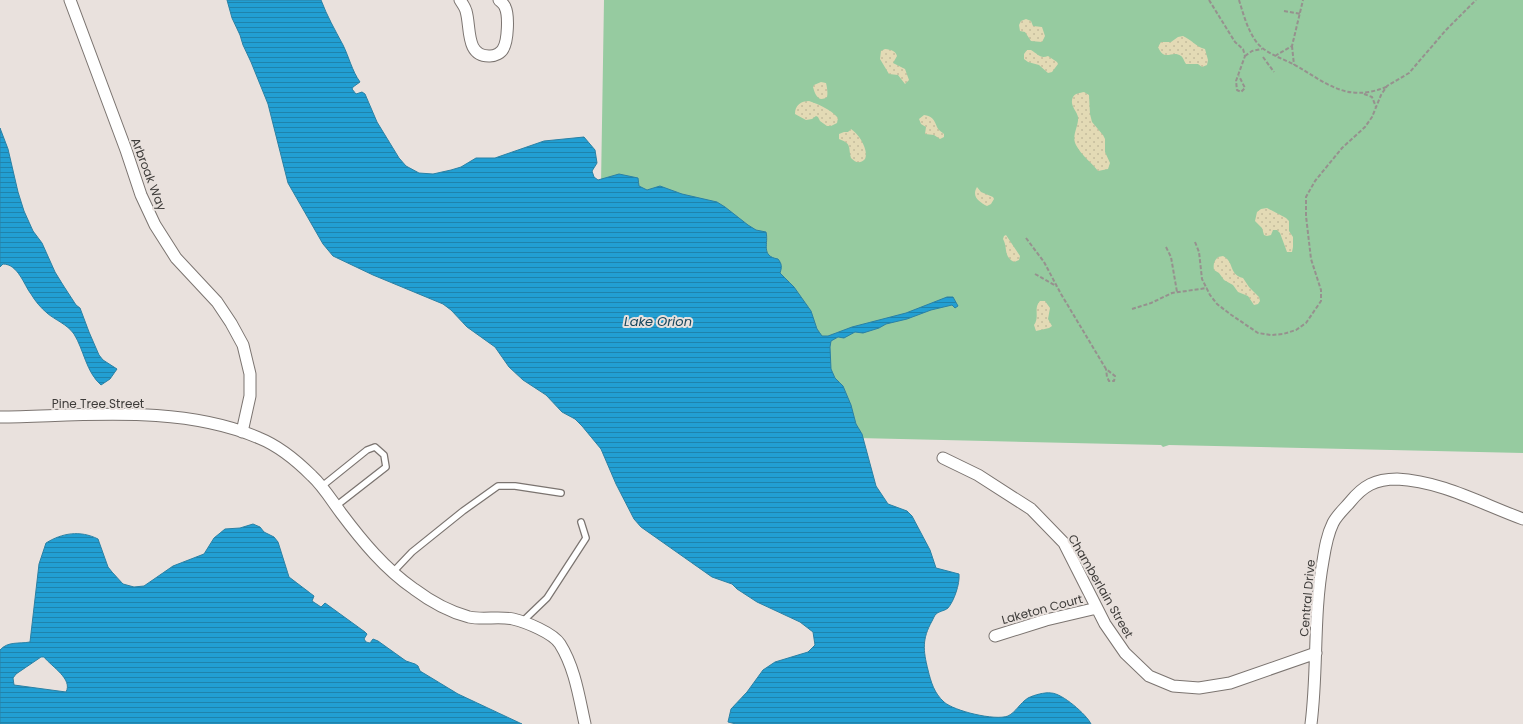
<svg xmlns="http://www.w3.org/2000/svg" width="1523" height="724" font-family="Poppins,sans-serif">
  <defs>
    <pattern id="sand-dots" width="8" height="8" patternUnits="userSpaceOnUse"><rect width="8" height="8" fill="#e3dab5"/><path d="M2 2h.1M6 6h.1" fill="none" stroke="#c4bc9c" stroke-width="1.8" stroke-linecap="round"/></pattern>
    <pattern id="water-rules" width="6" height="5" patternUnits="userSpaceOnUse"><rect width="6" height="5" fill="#229fd3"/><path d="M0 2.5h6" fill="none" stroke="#1f83ac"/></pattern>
  </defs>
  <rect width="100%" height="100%" fill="#e9e1dd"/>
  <path fill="#96cba0" d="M604 0H1523V453L1169 445 1163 447 1161 445 597 432Z"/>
  <path fill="url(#sand-dots)" d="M1026 19 1031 21 1033 26 1042 27 1045 36 1042 42 1031 41 1025 32 1020 31 1019 25 1021 21Z
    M1183 36C1192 40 1196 47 1205 49L1208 60 1207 65 1202 67 1198 64H1186C1184 61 1183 57 1181 56 1172 49 1165 63 1158 47L1161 42H1171L1178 37Z
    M885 49C891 50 895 50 897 56L893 63 905 69 909 80 905 84 898 75 889 74 880 59 881 51Z
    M1027 50H1031C1038 54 1040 59 1048 56L1057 62 1058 64 1052 72 1048 73 1039 65 1028 62 1024 59V54Z
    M821 82 826 83C827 87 828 93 827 97 818 103 815 94 813 87L814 85Z
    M1084 92 1089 95 1090 114 1092 122 1103 135 1105 139V152L1110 163 1108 169 1098 171C1091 162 1081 155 1076 145 1071 136 1079 126 1078 117 1077 111 1069 105 1073 97 1075 93 1080 93 1084 92Z
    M809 101C820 105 830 109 838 118L837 123 831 126H827L820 121 818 117 816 116 812 119 806 120 795 114C795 105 801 101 809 101Z
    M924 115C932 116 934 119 937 127 938 130 942 132 944 134V137L940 139 934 135 925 134 926 127 921 124 919 119Z
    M851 129C859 134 869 150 865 159 860 164 856 163 851 158 848 146 852 144 839 139V134L844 132H848Z
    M977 187 981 192 993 197 994 199 991 204 987 206C980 202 971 197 977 187Z
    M1267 208 1286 218 1289 221V231L1293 237V247L1292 252H1287L1280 233 1277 230H1273L1271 235 1267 236 1264 235 1262 228 1255 221 1257 212 1261 209Z
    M1006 235 1020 256 1019 260 1014 262C1003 256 1008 248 1003 239L1004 236Z
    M1223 256C1235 262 1228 274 1243 278L1249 287 1259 297 1260 301 1258 304 1254 305 1248 296 1238 292 1233 285 1224 280 1219 273 1214 270C1213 264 1214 261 1218 257Z
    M1040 301H1045L1050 308 1048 319 1052 326 1049 328 1036 331 1034 325C1040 317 1033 308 1040 301Z"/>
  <path fill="url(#water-rules)" stroke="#2a81a5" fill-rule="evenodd" d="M227 0H321C327 16 335 30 343 45 349 57 352 71 360 82L353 87 352 89 356 94 362 92 365 94 377 122 399 158 406 166 419 173 433 174 451 170 461 167 476 158H495L544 141 584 137 595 150 597 163 592 171 594 177 598 180 619 174 638 178 639 186 647 190 660 186 682 194 717 202 725 207 748 225 756 230 766 232C769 243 760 256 778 259 782 264 782 267 780 273L794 287 811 311 817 329 822 336H828L852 327 906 313 947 297H953L958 306 955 308 952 305 931 310 907 319 886 324 879 328 863 333 855 332 844 338 838 337 831 341 830 347 831 369 835 378 843 386 851 405 856 424 862 434 876 486 888 504 907 511 912 516 930 550 936 568 959 574C960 584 954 601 948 608 945 611 938 611 935 615 934 617 933 619 932 621 922 639 923 650 928 670 931 682 934 693 944 702 954 711 995 721 1008 716 1016 712 1020 703 1028 698 1034 695 1045 692 1051 693 1062 693 1087 715 1091 724H736L728 722 731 709 747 692 763 670 775 662 808 652 815 645 813 632 800 622 757 602 737 589 732 584 712 577 641 527 634 519 616 484 601 449 582 426 575 419 562 412 546 395 523 380 509 367 495 347 467 327 451 310 443 304 373 275 333 256 323 244 288 183 268 104 251 62 243 45 240 35 232 18Z
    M0 128 8 149 18 192 24 211 33 231 42 243 55 272 63 285 76 305 80 308 89 332 99 355 103 360 117 369 110 379 101 385C86 372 84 350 74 334 67 324 55 320 47 313 41 308 35 301 31 294 24 285 18 264 3 264L0 267Z
    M253 524 260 527 264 532 274 537 278 542 289 577 314 596 312 601 321 607 325 603 365 632 367 634 364 639 366 642 370 643 373 639 378 641 406 661 415 664 418 666 420 671 458 694 522 724H0V650C8 641 19 644 30 642L39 564 46 543C62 533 80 530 98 539L108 567 112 572 123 584 134 587 144 586 173 566 204 554 214 538 225 529 240 528ZM41 657H44C52 667 73 679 66 692L14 685 13 678 16 674Z"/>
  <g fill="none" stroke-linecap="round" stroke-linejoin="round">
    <g stroke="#7b7470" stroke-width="8">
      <path id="lane" d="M321 487 367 450 375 447 384 455 386 467 336 506
        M393 572 412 552 463 511 498 486H515L561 493
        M522 622 547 598 586 538 581 522"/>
    </g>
    <g stroke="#7b7470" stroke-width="13">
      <path id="street" d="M70 0 126 150 141 195 155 225 176 258 217 302 231 323 243 345 250 374V396L242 432
        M460 0C462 3 465 7 466 11 471 27 465 57 490 56 495 56 501 53 503 49 508 41 509 15 505 7 504 4 501 2 499 0
        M0 417C84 416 180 404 259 438 279 446 297 461 312 476 323 486 332 501 341 513 362 541 385 569 414 589 430 601 450 612 469 617 483 620 499 616 513 619 526 622 553 633 560 644 575 668 579 697 585 724
        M943 458 978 475 1031 509 1064 543 1105 624 1125 653 1149 676 1173 686 1199 688 1230 683 1316 653
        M995 636 1046 620 1097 608
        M1311 724C1318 670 1313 615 1323 561 1325 548 1327 535 1333 523 1337 515 1345 508 1350 502 1363 486 1375 479 1397 479 1441 481 1482 504 1523 519"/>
    </g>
    <path stroke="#96918e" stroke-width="2" stroke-dasharray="4 2" stroke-linecap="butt" d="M1209 0 1235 42 1243 49 1245 56 1236 81 1237 90 1241 92 1245 88 1239 76
      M1239 0C1243 13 1247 28 1255 40 1264 53 1279 57 1293 64 1327 83 1346 103 1386 87
      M1284 11 1301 14
      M1292 46 1294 65
      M1245 56 1252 51 1262 49
      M1275 56 1292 46 1303 0
      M1263 57 1274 72
      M1364 94 1372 97 1376 107
      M1026 238 1044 262 1061 294 1106 369 1115 376 1114 381H1109L1107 377 1106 369
      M1195 242 1199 252 1202 279 1210 295 1217 304 1230 314 1258 333 1271 335 1283 334 1296 330 1306 323 1321 301V290L1311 259 1306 216V197L1315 181 1342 148 1365 127 1372 117 1381 95 1387 86 1409 73 1446 30 1476 0
      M1166 247 1171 257 1177 292
      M1035 274 1056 286
      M1132 309 1151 303 1172 293 1207 288"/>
    <use href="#lane" stroke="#fff" stroke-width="5.5"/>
    <use href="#street" stroke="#fff" stroke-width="11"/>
  </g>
  <g text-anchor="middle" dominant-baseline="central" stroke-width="4" stroke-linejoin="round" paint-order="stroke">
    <g font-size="12" fill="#3e3c3a" stroke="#e9e1dd">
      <text transform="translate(149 174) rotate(69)">Arbroak Way</text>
      <text x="98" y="403">Pine Tree Street</text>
      <text transform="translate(1101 586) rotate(60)">Chamberlain Street</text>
      <text transform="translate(1307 598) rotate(-85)">Central Drive</text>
      <text transform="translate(1042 609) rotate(-15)">Laketon Court</text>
    </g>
    <g font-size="13" font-style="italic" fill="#18475d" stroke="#e9e1dd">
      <text x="658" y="321">Lake Orion</text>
    </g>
  </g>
</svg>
